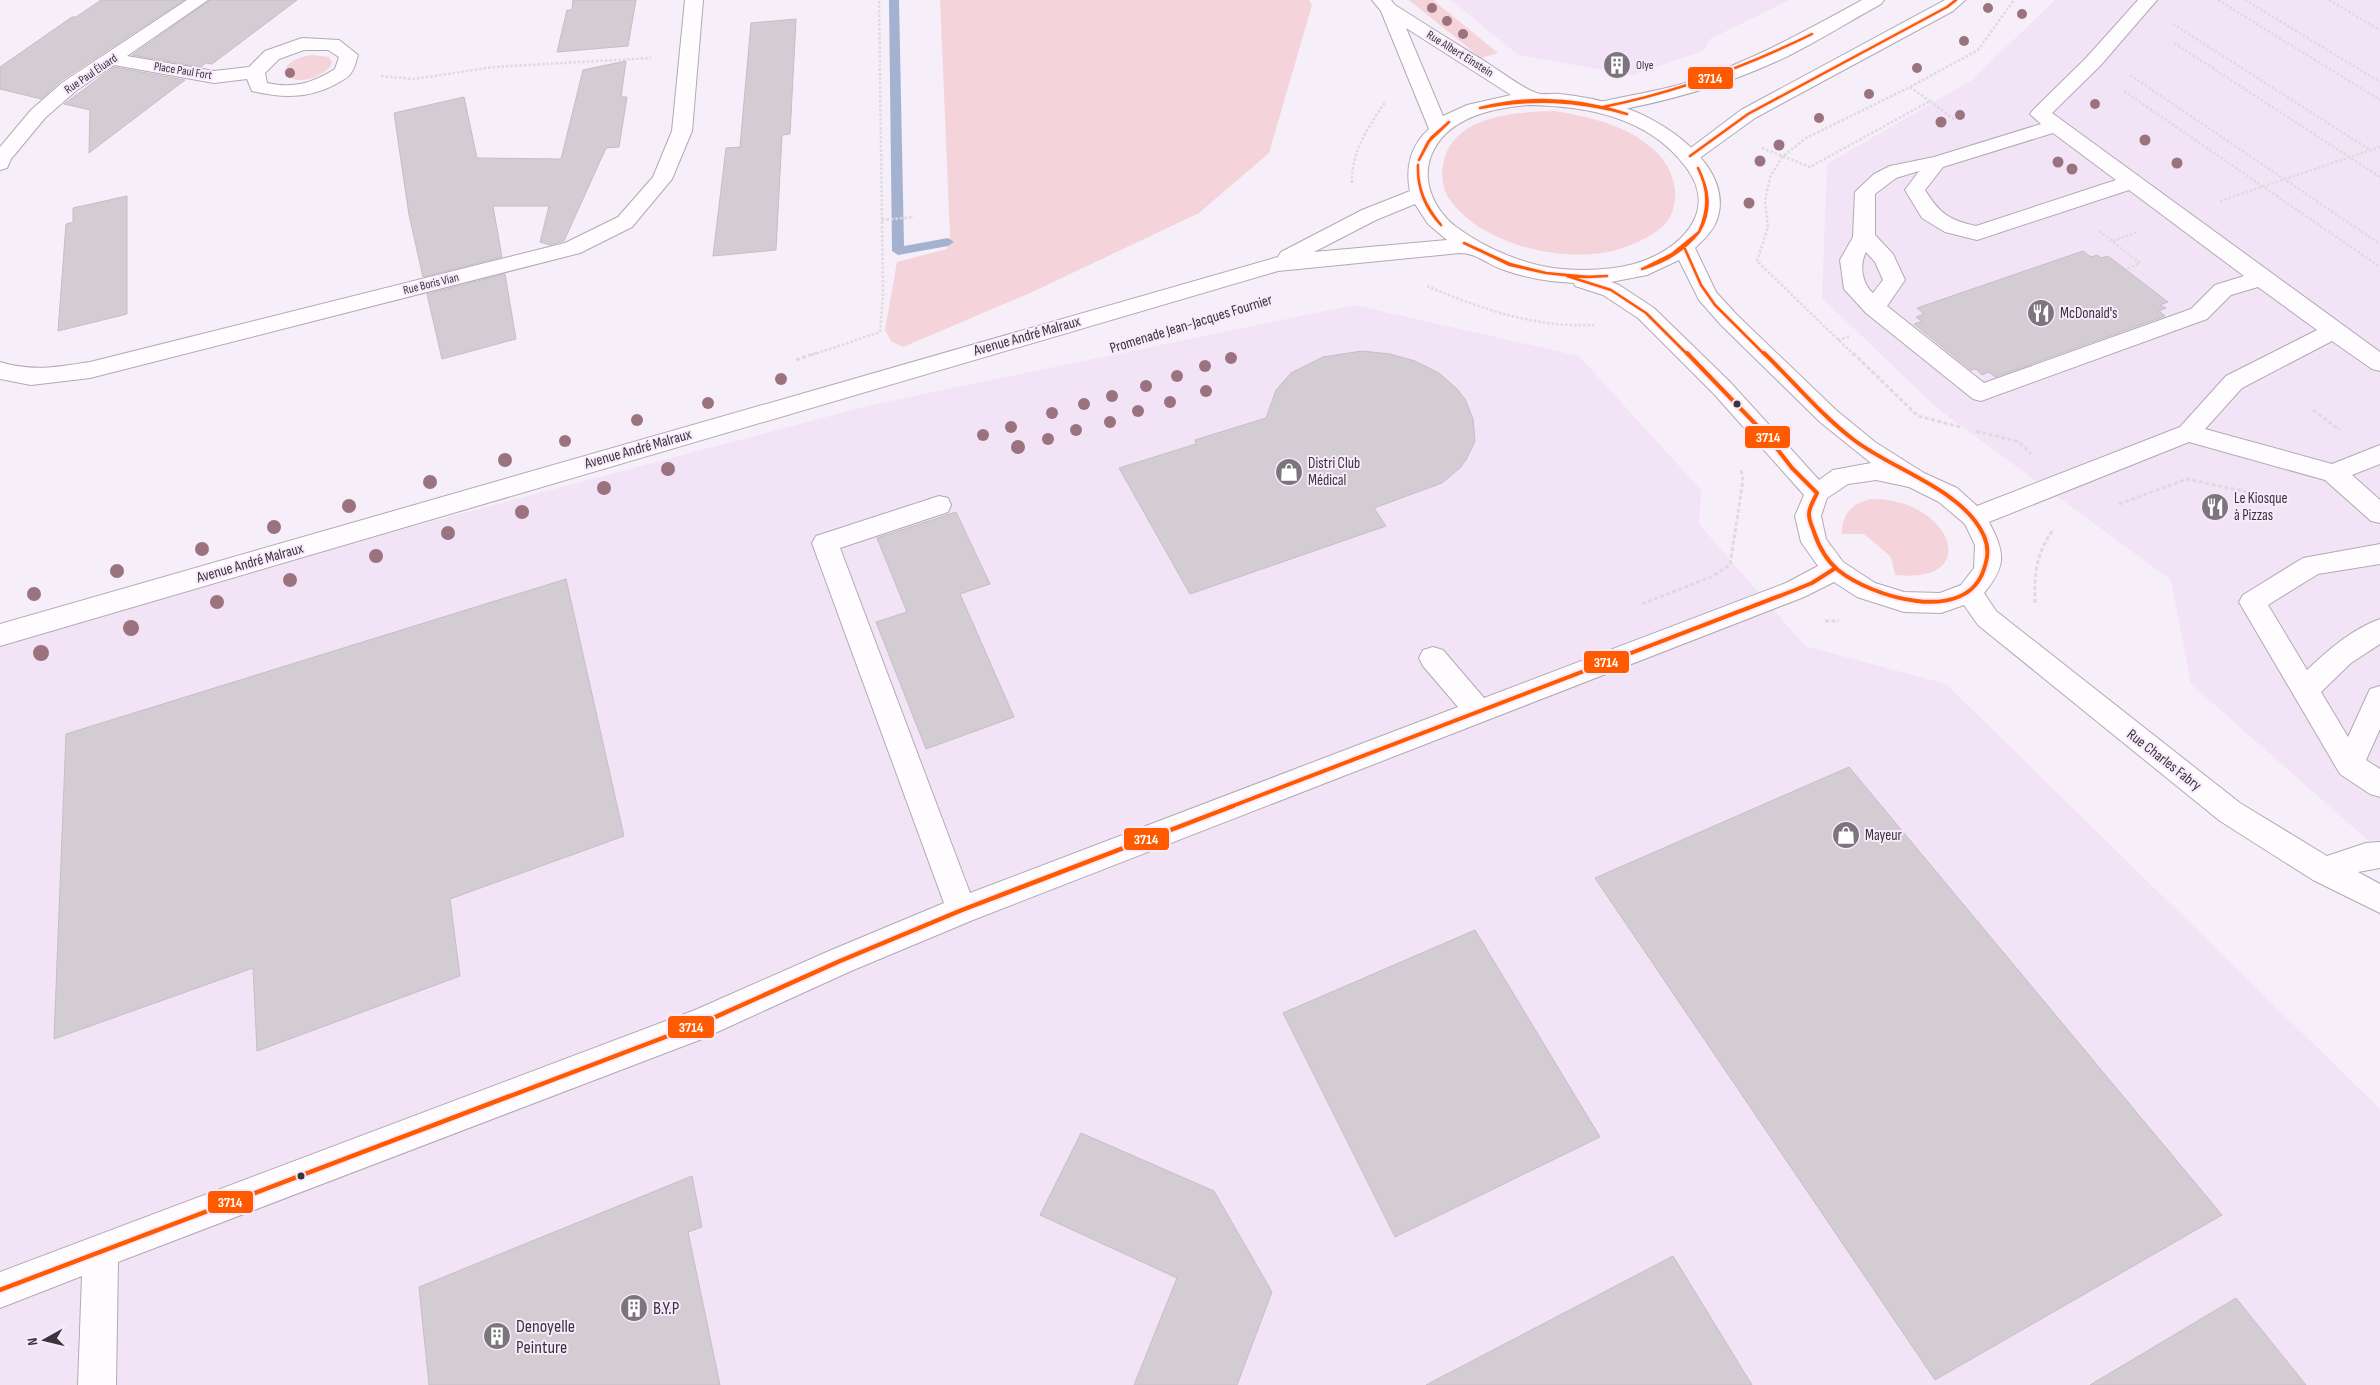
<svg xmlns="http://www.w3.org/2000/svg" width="2380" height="1385" font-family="'Sofia Sans Condensed',sans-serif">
  <rect width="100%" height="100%" fill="#f6eef8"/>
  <path fill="#f2e4f6" d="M1451 0H1789L1710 39 1703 51 1632 75 1518 55Z
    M2055 0H2380V851L2191 684 2171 580 1938 409 1822 298 1827 164 1972 80Z
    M1354 305 1579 356 1701 490 1699 524 1805 646 1946 684 2380 1109V1385H0V636L871 405Z"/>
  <path fill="#f4d4da" d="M940 0H1309L1312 5 1269 153 1199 213 1030 293 903 347 891 341 885 330 897 262 947 249 950 236Z
    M1409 0H1433L1498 53 1481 58Z
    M312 55 329 57 332 62 330 67C319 78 295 87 284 72 288 60 300 57 312 55Z
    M1555 111C1590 117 1626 125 1653 149 1672 165 1682 194 1670 217 1661 233 1637 243 1620 249 1567 265 1483 246 1450 200 1443 191 1441 176 1443 165 1451 115 1516 112 1555 111Z
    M1870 499C1951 497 1985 585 1895 575L1891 557 1864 534H1842C1842 513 1851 505 1870 499Z"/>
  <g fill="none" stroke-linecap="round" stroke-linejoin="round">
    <path fill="#a4b2d2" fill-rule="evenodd" d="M889 0H899L904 246 948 238 954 242 948 246 898 255 892 251Z"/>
  </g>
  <path fill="#d4ccd3" stroke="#c5bec4" d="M101 0H184L62 80 41 99 0 89V67L72 17H76Z
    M210 0H297L212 64 206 63 201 67 132 55Z
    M573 0H636L628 46 557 52 567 10H572Z
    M796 19 790 134 782 135 776 250 713 256 726 148 740 147 751 23Z
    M626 61 621 97H627L619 147 606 148 564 241 550 245 540 242 549 206H493L502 257 423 277 409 215 394 113 464 97 477 158 561 159 583 70Z
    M114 67 185 80 89 153 90 110 64 104Z
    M127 196V314L58 331 66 224 73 222V208Z
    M2083 251 2091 257 2097 255 2101 258 2108 256 2168 302 2160 305 2166 308 2159 311 2165 316 1995 377 1989 372 1982 375 1976 369 1971 370 1914 324 1922 321 1916 317 1924 314 1917 308Z
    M505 274 516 339 442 359 427 294Z
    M1362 351 1390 354 1415 361 1439 373 1457 389 1465 399 1473 419 1475 441 1466 460 1460 468 1442 483 1374 508 1386 526 1190 594 1119 468 1196 444 1195 440 1266 418 1276 390 1291 373 1323 357Z
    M956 512 990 584 960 594 1014 717 926 749 876 622 907 612 877 538Z
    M566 579 624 836 450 899 460 976 257 1051 253 968 54 1039 66 734Z
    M1849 767 2222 1215 1935 1380 1595 878Z
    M1475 930 1600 1137 1395 1237 1283 1013Z
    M1081 1133 1214 1191 1272 1292 1237 1385H1134L1177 1278 1040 1215Z
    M692 1176 702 1227 688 1232 720 1385H429L419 1287Z
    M1673 1256 1752 1385H1426Z
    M2236 1298 2306 1385H2090Z"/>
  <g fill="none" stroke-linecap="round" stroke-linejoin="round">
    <g stroke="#b1aab2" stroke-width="2">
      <path id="minor" d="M187 0H208L127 56 214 71 249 67 265 51 302 38 339 40 358 55C356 61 355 68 351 73 348 78 341 81 336 84 308 99 282 98 252 91L247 79 214 83 114 65 77 90 45 118 11 159 7 168 0 170V147L31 110 63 82ZM304 50H328L339 57 335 69C312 83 294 89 267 83L265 73 279 59Z
        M685 0H703L692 131 672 179 632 227 580 253 90 378 31 385 0 379V362C34 372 56 367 90 362L565 243 618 217 653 177 672 131Z
        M1372 0H1391L1395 5C1426 25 1457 44 1489 64 1503 73 1518 85 1534 92 1541 96 1552 93 1560 94 1580 96 1600 100 1619 106 1662 118 1738 168 1716 222 1712 232 1703 240 1695 248L1716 292 1737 315 1836 410 1875 442 1924 473 1957 488 1977 506 2180 427 2226 376 2317 330 2258 287 2231 295 2207 319 1981 401 1973 399 1866 313 1844 289 1840 260 1853 237 1855 192 1874 174 1890 166 1934 157 2041 124 2030 114 2033 110 2086 58 2138 0H2157L2100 66 2052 113 2380 352V371L2372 369 2332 341 2242 388 2205 429 2332 464 2380 445V464L2352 475 2380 500V523L2371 521 2325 480 2189 442 1989 522C2005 553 2007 565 1984 593L1996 611 2240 803 2327 856 2366 843 2380 842V868L2358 872 2380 884V913L2313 880 2220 821 1978 625 1964 605 1941 613 1904 612 1857 597 1834 582 1804 597 973 920 851 971 702 1039 118 1262 116 1385H78L82 1276 0 1308V1272L695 1010 829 951 944 903 812 543 816 536 939 496 948 498 951 505 948 512 840 548 970 893 1458 707 1423 666 1419 658 1423 650 1433 647 1443 650 1484 698 1786 583 1818 566 1801 542 1795 516 1804 495 1714 394 1638 318 1603 295 1575 286 1574 283C1550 282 1526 278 1504 270 1488 265 1477 253 1460 253L1278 271 0 646V624L1278 257 1281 252 1362 210 1410 191C1405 167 1411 145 1429 129L1381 11ZM1406 28 1511 95 1467 105 1443 116ZM1529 105C1587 106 1648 117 1685 166 1721 212 1679 251 1634 264 1611 270 1586 271 1562 269 1526 266 1484 248 1455 226 1435 210 1421 182 1431 156 1446 117 1493 108 1529 105ZM2053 133 2116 180 1976 226C1949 220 1940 214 1925 190L1943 167ZM1919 171 1905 190 1922 218 1945 232 1977 240 2129 190 2244 276 2215 285 2191 309 1984 383 1887 306 1905 280 1893 254 1875 235V194L1896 178ZM1415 204 1428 224 1447 240 1314 252 1376 220ZM1866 252 1875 262 1883 280 1873 293C1862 284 1859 265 1866 252ZM1679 260 1699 300 1721 325 1820 422 1871 463 1833 470 1819 480 1730 382 1654 308 1619 285 1611 282 1647 275ZM1876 480 1909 487 1939 502 1965 524 1975 545 1974 568 1961 585 1940 593 1904 592 1875 583 1843 562 1826 539 1821 516 1827 498 1848 484Z
        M2380 544V564L2318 574 2268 605 2307 670C2328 650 2352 629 2380 619V644L2351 663 2321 692 2348 737 2370 689 2380 686V729L2366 760 2380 769V797L2370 794 2340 774 2239 602 2243 595 2303 558Z"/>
    </g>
    <g stroke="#b1aab2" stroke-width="2">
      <path id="major" d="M1862 0H1884L1881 4C1850 21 1820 40 1788 56 1730 84 1667 102 1603 113L1596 111 1593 107 1596 103C1625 96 1654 92 1682 84 1748 63 1802 33 1862 0Z
        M1945 0H1965L1953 11 1755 118 1697 160 1690 162 1683 160 1680 156 1741 110Z"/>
    </g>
    <path stroke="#dddbde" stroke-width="2.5" stroke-dasharray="2.5 2" stroke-linecap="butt" d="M2218 0 2380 100
      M2245 0 2380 82
      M2329 0 2380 30
      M2173 24 2370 150
      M2174 43 2380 177
      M2130 75 2380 244
      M381 76 414 79 494 67 651 58
      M1910 87 1930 101
      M2124 91 2380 267
      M1762 148 1810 167 1930 101 1955 120
      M1352 183C1351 151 1369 126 1386 101
      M2220 201 2380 147
      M882 220 914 217
      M2099 231 2140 263 2126 269
      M2113 241 2137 232
      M1427 286C1481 309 1535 328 1595 325
      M1838 340 1849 337
      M812 355 880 332 883 296 879 0
      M1854 355 1757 261 1768 227 1765 201 1770 177 1782 157 1806 138 1910 87 1978 50 2014 0"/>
    <path stroke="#dddbde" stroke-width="3" stroke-dasharray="4 2.5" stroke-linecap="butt" d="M1853 353 1918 416 1960 427
      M796 360 816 353
      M2313 410 2340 430
      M1976 431 2019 442 2031 454
      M2119 504 2187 479 2257 494
      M2035 603C2034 575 2036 552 2054 529
      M1642 604 1711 577 1730 565 1743 480 1741 470
      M1825 621H1839"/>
    <use href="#minor" fill="#fefcfe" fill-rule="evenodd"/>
    <use href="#major" fill="#fefcfe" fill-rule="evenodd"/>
    <g stroke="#f8eafc" stroke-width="5">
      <path id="bus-1-far2" d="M1603 107C1677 92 1745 67 1812 34
        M1480 108C1530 95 1578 98 1627 114
        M1480 108C1531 98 1577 100 1627 114
        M1690 156 1748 114 1947 7 1956 0
        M1419 160 1431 138 1449 122
        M1419 160 1428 142 1449 122
        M1418 165C1417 189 1426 207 1441 225
        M1418 165C1417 189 1425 208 1441 225
        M1698 168C1709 190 1712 210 1699 232
        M1698 168C1709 190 1709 209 1699 232
        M1464 243 1510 264 1546 273
        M1464 243 1510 265 1546 273
        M1685 249 1701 285 1715 305 1765 355
        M1642 269 1672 254 1699 232
        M1642 269C1665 262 1684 251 1699 232
        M1546 273 1589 277 1607 276
        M1546 273 1583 277 1607 276
        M1567 276 1611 290 1646 313 1688 355"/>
    </g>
    <g stroke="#f8eafc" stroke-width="8">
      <path id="bus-1-far1" d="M1687 353 1768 437 1792 468 1817 493C1814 500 1809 507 1809 514 1809 521 1812 526 1814 532 1819 547 1826 560 1838 570 1871 597 1966 626 1984 569 1988 557 1989 548 1984 536 1964 490 1893 470 1854 440 1821 415 1794 382 1764 353
        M1230 807 1795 590 1812 583 1834 569"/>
    </g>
    <g stroke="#f8eafc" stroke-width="8">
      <path id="bus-1" d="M0 1290 702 1023 840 961 962 910 1233 806"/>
    </g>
    <use href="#bus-1-far2" stroke="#ff5a00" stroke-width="2.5"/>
    <use href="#bus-1-far1" stroke="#ff5a00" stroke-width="4"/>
    <use href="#bus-1" stroke="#ff5a00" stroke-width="4.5"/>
  </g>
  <g fill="#9b737e">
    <circle cx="1432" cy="8" r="5"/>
    <circle cx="1988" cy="8" r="5"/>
    <circle cx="2022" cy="14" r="5"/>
    <circle cx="1447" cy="21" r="5"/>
    <circle cx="1463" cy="34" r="5"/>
    <circle cx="1964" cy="41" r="5"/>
    <circle cx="1917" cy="68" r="5"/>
    <circle cx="290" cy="73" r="5"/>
    <circle cx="1869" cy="94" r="5"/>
    <circle cx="2095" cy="104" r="5"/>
    <circle cx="1960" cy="115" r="5"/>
    <circle cx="1819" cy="118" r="5"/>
    <circle cx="1941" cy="122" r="5.5"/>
    <circle cx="2145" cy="140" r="5.5"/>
    <circle cx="1779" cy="145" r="5.5"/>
    <circle cx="1760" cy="161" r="5.5"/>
    <circle cx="2058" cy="162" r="5.5"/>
    <circle cx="2177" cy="163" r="5.5"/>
    <circle cx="2072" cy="169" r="5.5"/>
    <circle cx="1749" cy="203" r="5.5"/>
    <circle cx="1231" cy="358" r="6"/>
    <circle cx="1205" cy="366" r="6"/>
    <circle cx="1177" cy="376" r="6"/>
    <circle cx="781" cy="379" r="6"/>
    <circle cx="1146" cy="386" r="6"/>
    <circle cx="1206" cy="391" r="6"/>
    <circle cx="1112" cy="396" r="6"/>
    <circle cx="1170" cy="402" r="6"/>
    <circle cx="708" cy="403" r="6"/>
    <circle cx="1084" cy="404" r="6"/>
    <circle cx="1138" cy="411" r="6"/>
    <circle cx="1052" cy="413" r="6"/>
    <circle cx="637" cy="420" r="6"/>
    <circle cx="1110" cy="422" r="6"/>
    <circle cx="1011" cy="427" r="6"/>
    <circle cx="1076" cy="430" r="6"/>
    <circle cx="983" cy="435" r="6"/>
    <circle cx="1048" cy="439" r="6"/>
    <circle cx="565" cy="441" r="6"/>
    <circle cx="1018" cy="447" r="7"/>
    <circle cx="505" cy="460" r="7"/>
    <circle cx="668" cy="469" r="7"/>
    <circle cx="430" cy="482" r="7"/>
    <circle cx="604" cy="488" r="7"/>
    <circle cx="349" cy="506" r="7"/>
    <circle cx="522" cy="512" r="7"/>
    <circle cx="274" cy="527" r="7"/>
    <circle cx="448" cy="533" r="7"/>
    <circle cx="202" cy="549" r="7"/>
    <circle cx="376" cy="556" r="7"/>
    <circle cx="117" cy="571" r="7"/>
    <circle cx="290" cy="580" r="7"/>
    <circle cx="34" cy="594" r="7"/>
    <circle cx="217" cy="602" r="7"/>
    <circle cx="131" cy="628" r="8"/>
    <circle cx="41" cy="653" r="8"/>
  </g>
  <defs>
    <g id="building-disc" transform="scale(1.4375)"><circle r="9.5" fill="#7c757d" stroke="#f8eafc"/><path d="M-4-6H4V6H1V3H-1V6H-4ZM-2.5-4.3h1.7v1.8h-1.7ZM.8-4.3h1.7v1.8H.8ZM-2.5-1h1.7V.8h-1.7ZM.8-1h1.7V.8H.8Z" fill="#fff"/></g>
    <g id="restaurant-disc" transform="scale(1.4375)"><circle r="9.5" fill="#7c757d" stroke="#f8eafc"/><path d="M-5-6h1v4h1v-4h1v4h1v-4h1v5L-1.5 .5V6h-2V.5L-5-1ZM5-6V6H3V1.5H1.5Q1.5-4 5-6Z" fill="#fff"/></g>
    <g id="shop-disc" transform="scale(1.4375)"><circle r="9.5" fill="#7c757d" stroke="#f8eafc"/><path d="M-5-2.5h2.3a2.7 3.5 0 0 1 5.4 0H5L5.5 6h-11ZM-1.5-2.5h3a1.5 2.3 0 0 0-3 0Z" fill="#fff"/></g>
  </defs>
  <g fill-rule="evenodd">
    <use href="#building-disc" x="1617" y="65"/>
    <use href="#restaurant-disc" x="2041" y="313"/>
    <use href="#shop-disc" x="1289" y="472"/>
    <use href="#restaurant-disc" x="2215" y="507"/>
    <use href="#shop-disc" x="1846" y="835"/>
    <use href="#building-disc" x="634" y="1308"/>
    <use href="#building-disc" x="497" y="1336"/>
  </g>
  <g fill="#3a343b" stroke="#f8eafc" stroke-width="2">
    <circle cx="1737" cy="404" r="4.5"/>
    <circle cx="301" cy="1176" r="4.5"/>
  </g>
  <g text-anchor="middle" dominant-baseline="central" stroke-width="4" stroke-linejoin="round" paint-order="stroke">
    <g font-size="12" fill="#3a343b" stroke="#f8eafc">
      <text transform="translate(1460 54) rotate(32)">Rue Albert Einstein</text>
      <text transform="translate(183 71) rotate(9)">Place Paul Fort</text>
      <text transform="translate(91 74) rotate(-34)">Rue Paul Éluard</text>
      <text transform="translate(431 284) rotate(-14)">Rue Boris Vian</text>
    </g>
    <g font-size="12" fill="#3a343b" stroke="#f8eafc" text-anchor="start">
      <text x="1636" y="65">Olye</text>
    </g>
    <g font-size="15" fill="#3a343b" stroke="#f8eafc" text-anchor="start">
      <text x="2060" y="313">McDonald's</text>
      <text x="1308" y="463">Distri Club<tspan x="1308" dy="17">Médical</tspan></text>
      <text x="2234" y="498">Le Kiosque<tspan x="2234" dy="17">à Pizzas</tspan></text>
      <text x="1865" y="835">Mayeur</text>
    </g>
    <g font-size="15" fill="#3a343b" stroke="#f8eafc">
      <text transform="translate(1191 324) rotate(-17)">Promenade Jean-Jacques Fournier</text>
      <text transform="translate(1027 336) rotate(-16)">Avenue André Malraux</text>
      <text transform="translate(638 449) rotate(-16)">Avenue André Malraux</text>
      <text transform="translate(250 563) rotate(-16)">Avenue André Malraux</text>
      <text transform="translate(2164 760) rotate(38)">Rue Charles Fabry</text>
    </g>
    <g font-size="18" fill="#3a343b" stroke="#f8eafc" text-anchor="start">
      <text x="653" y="1308">B.Y.P</text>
      <text x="516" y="1326">Denoyelle<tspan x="516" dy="21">Peinture</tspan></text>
    </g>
  </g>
  <g stroke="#f8eafc" stroke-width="2">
    <rect x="1687" y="66" width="47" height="24" rx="5" fill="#ff5a00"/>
    <rect x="1744" y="425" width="47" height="24" rx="5" fill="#ff5a00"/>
    <rect x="1583" y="650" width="47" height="24" rx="5" fill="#ff5a00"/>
    <rect x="1123" y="827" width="47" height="24" rx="5" fill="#ff5a00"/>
    <rect x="667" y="1015" width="48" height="24" rx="5" fill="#ff5a00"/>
    <rect x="207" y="1190" width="47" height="24" rx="5" fill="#ff5a00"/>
  </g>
  <g font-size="14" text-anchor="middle" font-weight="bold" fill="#fff">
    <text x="1710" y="83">3714</text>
    <text x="1768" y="442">3714</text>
    <text x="1606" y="667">3714</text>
    <text x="1146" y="844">3714</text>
    <text x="691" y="1032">3714</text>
    <text x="230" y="1207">3714</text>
  </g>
  <g transform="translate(45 1340) rotate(262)" stroke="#f8eafc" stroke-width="4" paint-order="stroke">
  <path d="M0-4L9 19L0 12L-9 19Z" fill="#3a343b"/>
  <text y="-8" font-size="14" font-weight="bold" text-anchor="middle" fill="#3a343b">N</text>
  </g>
</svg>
